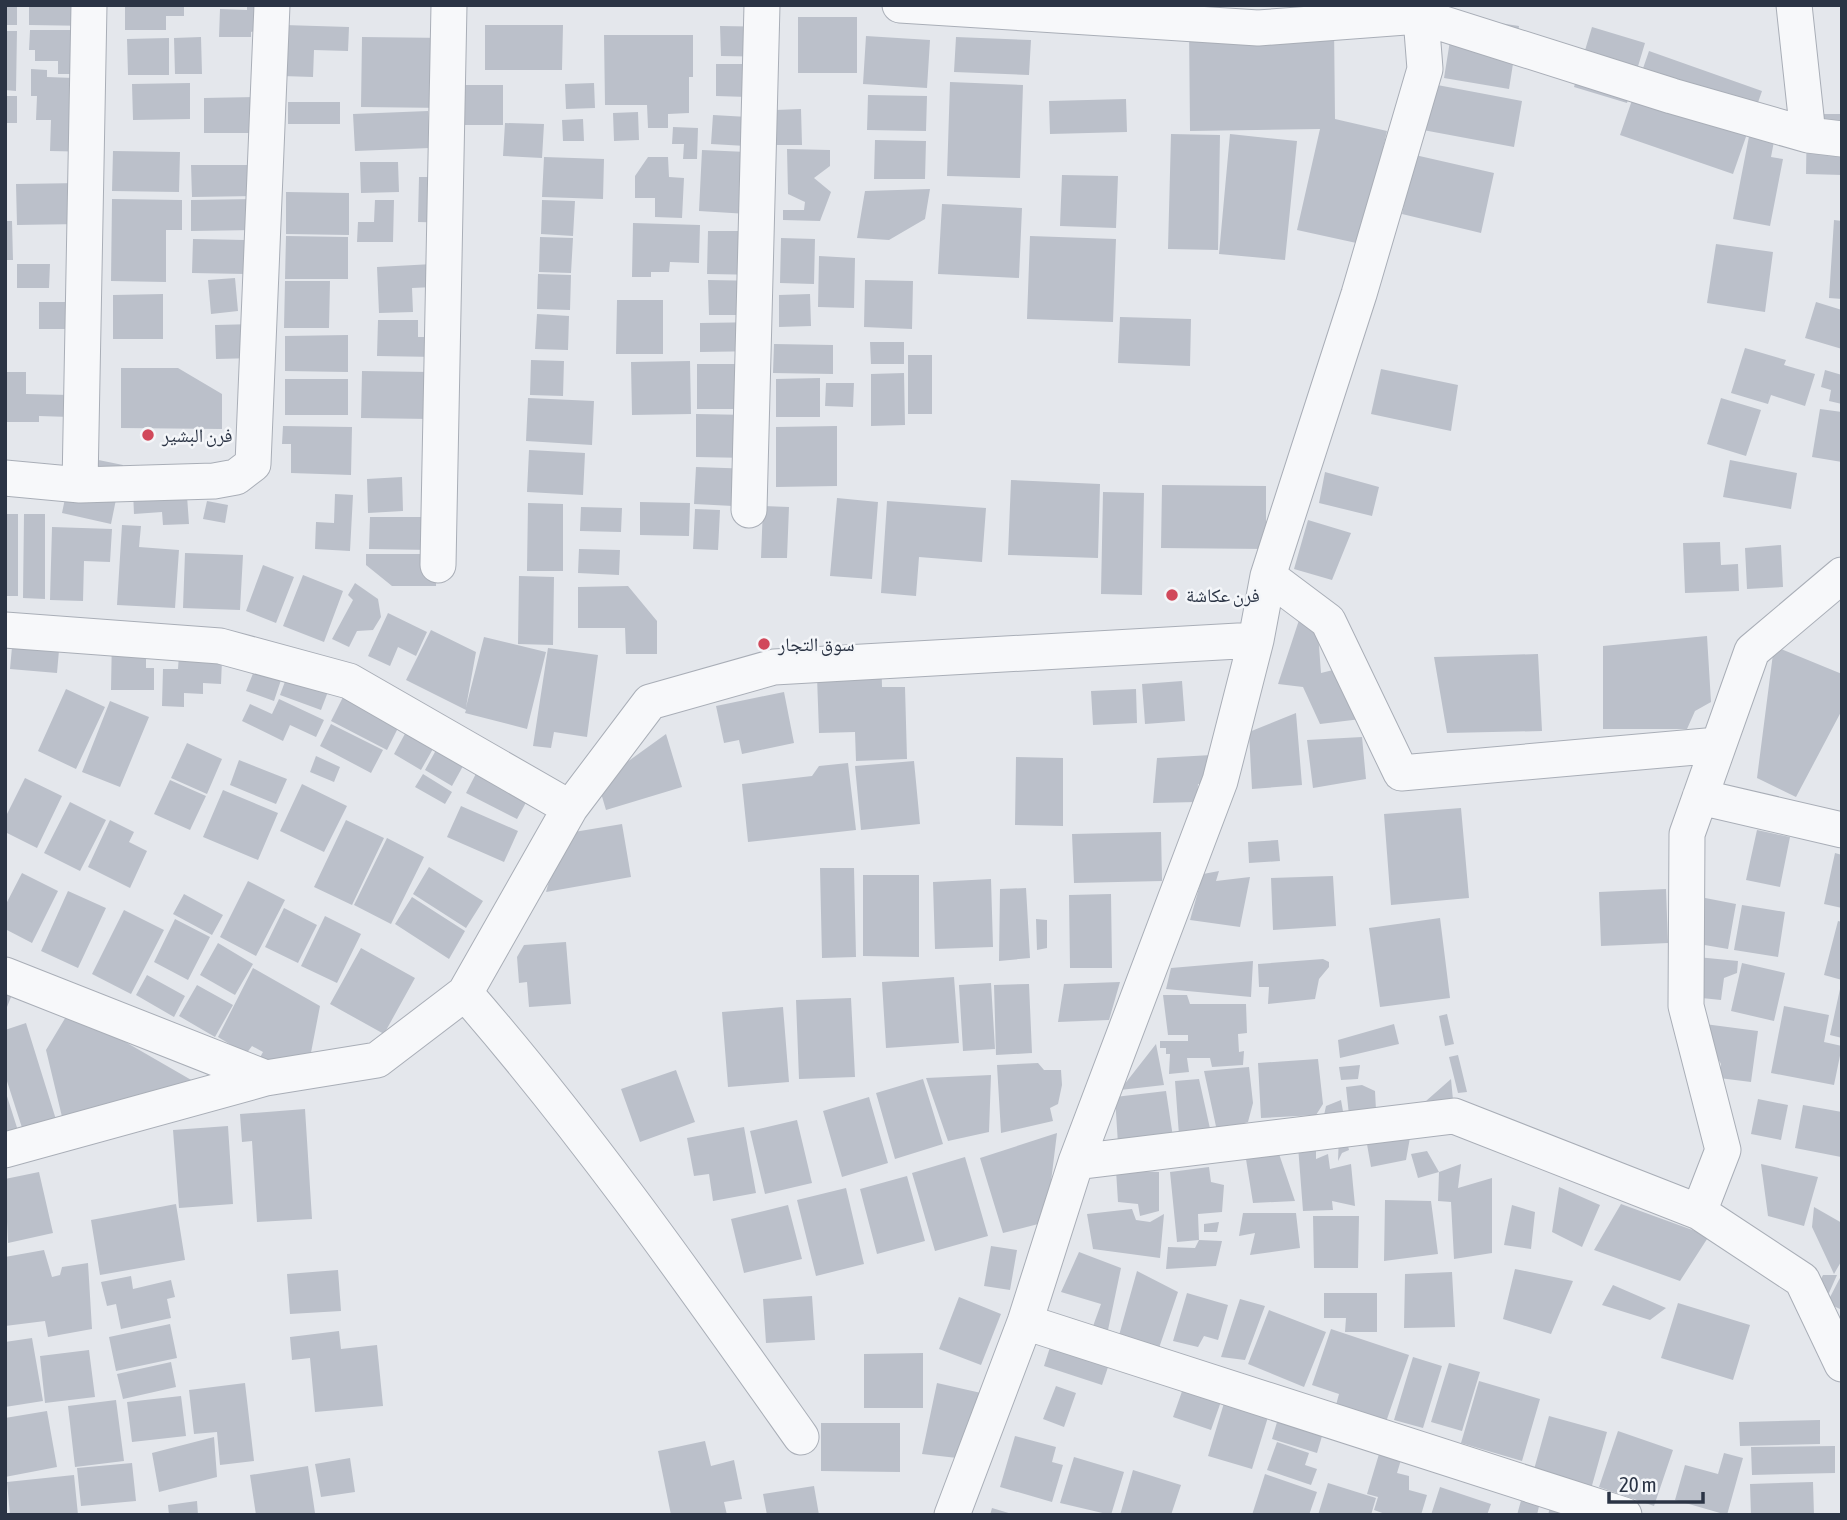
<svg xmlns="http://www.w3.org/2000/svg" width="1847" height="1520" font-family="'Asap Condensed','Noto Naskh Arabic',sans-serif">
  <rect width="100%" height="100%" fill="#e4e7ec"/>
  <path fill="#bbc0ca" d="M5 5H17V25H5Z
    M29 5H94L93 26 29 25Z
    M125 5H184V16H166V30H125Z
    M247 5H261V29L251 32V37H219L220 9 247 10Z
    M1454 16 1519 26 1509 89 1444 78Z
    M798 17H857V73H798Z
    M284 25 349 27 348 51 314 50 313 77 282 76Z
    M485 25H563L562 70H485Z
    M1334 25 1335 119 1387 131 1361 244 1297 230 1320 129 1190 131 1189 27Z
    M720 26 780 27 774 57 721 56Z
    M1592 27 1645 43 1627 103 1574 87Z
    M30 30H98V74H58V61H35V50H29Z
    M5 31H17L16 91 5 90Z
    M604 35H693V77H689V113L668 114V128H648L647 105H605Z
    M866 36 930 40 927 88 863 84Z
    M201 37 202 74H175L174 38Z
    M362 37 448 38 447 108 361 107Z
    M956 37 1031 40 1029 75 954 72Z
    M169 38V75H128L127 39Z
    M1649 51 1762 91 1733 174 1620 135Z
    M716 64H776V98L716 96Z
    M31 69 47 70V77L100 79 98 152 50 151 51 120H36L37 96H31Z
    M950 82 1023 85 1020 178 947 176Z
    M190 83V119L133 120 132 84Z
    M594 83 595 108 566 109 565 84Z
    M1432 84 1522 101 1514 147 1423 130Z
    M462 85H503V125H462Z
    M868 95 927 96 926 131 867 130Z
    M5 96H17V123H5Z
    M263 97V133H204V98Z
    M1126 99 1127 132 1050 134 1049 101Z
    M288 102H340V124H288Z
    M801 109 802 145H775V110Z
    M428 111 430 148 355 151 353 114Z
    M638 112 639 140 614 141 613 113Z
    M1807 114H1842V175L1806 174Z
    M713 115 748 117 746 146 711 144Z
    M583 119 584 141H563L562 120Z
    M505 123 544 124 542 158 503 156Z
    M1751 126 1776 131 1771 157 1783 159 1770 226 1733 219Z
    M673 127 698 128 697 159H683L684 144H672Z
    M1171 134 1220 135 1218 250 1168 249Z
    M1230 134 1297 141 1285 260 1219 254Z
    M875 140 926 141 925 179H874Z
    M787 149 830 150V166L814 178 831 192 820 221 783 220V210H804L805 202 788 194Z
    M702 150 770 153 766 215 699 211Z
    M113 151 180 152 179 192 112 191Z
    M1415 155 1494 173 1481 233 1402 214Z
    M544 157 604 159 603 199 542 197Z
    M648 157H668L669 177 684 178 682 218 655 217V198H635V176Z
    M360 162H398L399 192 361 193Z
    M191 165H256V196L192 197Z
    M1062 175 1118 176 1116 228 1060 226Z
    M419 177H459L457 223 418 222Z
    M80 183 81 224 17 225 16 184Z
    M930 189 925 219 889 240 857 238 865 191Z
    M286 192 349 193V235L286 234Z
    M112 199 182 200V230H166V282L111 281Z
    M256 199V230L191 231V200Z
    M375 200H394L393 242H357L358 222H374Z
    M542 200 575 201 573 236 541 234Z
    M942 204 1022 208 1019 278 938 274Z
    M1834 220 1842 221V299L1829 298Z
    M5 221H12L13 260H5Z
    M633 223 700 225 699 263 670 262 669 272H651V277H632Z
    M708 231H763V275L707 274Z
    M286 236 348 237V279H285Z
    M1030 236 1116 239 1113 322 1027 319Z
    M540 237 573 238 571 273 539 272Z
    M781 238 815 239 814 284 780 283Z
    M193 239 245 240V274L192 273Z
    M1716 244 1773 252 1765 312 1707 303Z
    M819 256 855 258 854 308 818 307Z
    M17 264H50L49 288H17Z
    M433 264 434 287 412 288 413 312 379 313 377 267Z
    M538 274 571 275 570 310 537 309Z
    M235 278 238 311 211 314 208 280Z
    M708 280 768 281V315H709Z
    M865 280 913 281 912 329 864 327Z
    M285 281H330L329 328H284Z
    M163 294V339H113V295Z
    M810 294 811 326 779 327V295Z
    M617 300H663V354H616Z
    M39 302H82V329H39Z
    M1816 302 1842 310V349L1805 338Z
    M537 314 569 316 568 350 535 349Z
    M1120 317 1191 319 1190 366 1118 363Z
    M378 320H418V337H436V357L377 356Z
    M766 322 767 351 700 352V323Z
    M256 324 257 358 216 359 215 325Z
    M348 335V372L285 371V336Z
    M870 342H904V364H871Z
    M774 344 833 345V374L773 373Z
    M1745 348 1786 360 1784 365 1815 374 1805 406 1771 395 1768 404 1731 393Z
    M908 355H932V414H908Z
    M531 360 564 361 563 396 530 395Z
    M690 361 691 414 632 415 631 362Z
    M697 364H753L752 409H697Z
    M121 368H178L222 394V429L121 428Z
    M1381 369 1458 385 1451 431 1371 414Z
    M1825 370 1842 375V404L1829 401 1831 390 1821 387Z
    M362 371 430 372V419L361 418Z
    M6 372H26V394L70 395V417L39 416V422H5Z
    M904 373 905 425 871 426V374Z
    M820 378V417H776V379Z
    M285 379H348V415H285Z
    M826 383H854L853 407 825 406Z
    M528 398 594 401 592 445 526 441Z
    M1721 398 1761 410 1746 456 1707 444Z
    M1820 409 1842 412V462L1812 457Z
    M696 414 750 415V458L696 457Z
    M283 426 352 427 351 475 291 473V444H282Z
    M837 426V486L776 487V427Z
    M529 450 585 453 583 495 527 492Z
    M74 455 123 465 111 524 62 513Z
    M1730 460 1797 473 1791 509 1723 497Z
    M696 467 754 469 753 507 694 504Z
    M132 468 186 482 189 524 163 525 162 512 134 514Z
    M1325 472 1379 487 1372 516 1319 503Z
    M402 477 403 511 368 513 367 479Z
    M1011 480 1100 484 1098 558 1008 555Z
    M1162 485 1266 486V549L1161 548Z
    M1103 492 1144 493 1142 595 1101 594Z
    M335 494 353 495 350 551 315 549 316 522 334 523Z
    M837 498 878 502 872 579 830 576Z
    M207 501 228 505 225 523 203 519Z
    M887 501 986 508 982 562 919 557 916 596 881 593Z
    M640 502 690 503 689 536 640 535Z
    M528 503 563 504V571H527Z
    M763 506 789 507 787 558H761Z
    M581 507 622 508 621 532 580 531Z
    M695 509 720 510 718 550 693 549Z
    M5 514H18V596H5Z
    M24 514H45V599L23 598Z
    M370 517H432V550L369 549Z
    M1308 520 1351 533 1332 580 1294 569Z
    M122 525 141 526 139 547 179 550 175 608 117 605Z
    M52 527 112 529 110 562 84 561 83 601 50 600Z
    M1720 542 1721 565 1738 564 1739 591 1685 593 1683 543Z
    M1781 545 1783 587 1747 589 1745 548Z
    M579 549 620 550 619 575 578 573Z
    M185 553 243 555 240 610 183 608Z
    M366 554H437L436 586H392L366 565Z
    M263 565 294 577 276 623 246 611Z
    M303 575 343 591 324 642 283 626Z
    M519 576 554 577 553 645 518 644Z
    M355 583 378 599 381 617 373 630 357 631 349 647 332 639 353 600 348 595Z
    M628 586 657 621V654H626L625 628H578V587Z
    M388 613 427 632 416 656 398 647 390 666 368 656Z
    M1300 617 1317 619 1321 673 1341 668 1361 719 1320 724 1303 687 1278 684Z
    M14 625 61 628 57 673 10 669Z
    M431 630 476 652 466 707 484 637 546 652 527 729 465 713 466 710 406 680Z
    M112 634H146V668H154V690H111Z
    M223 635 221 684 203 683V694L184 693V707L162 706 163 669H178L179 654Z
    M1707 636 1711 702 1695 711 1687 729H1603V646Z
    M1774 646 1842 674V710L1796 797 1757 778Z
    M881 647 882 687H905L907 759 856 761 855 732 819 733 816 648Z
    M548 648 598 655 587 737 554 732 551 748 533 746Z
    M1538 654 1542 731 1447 733 1434 657Z
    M289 656 274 701 246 691 254 671Z
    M293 660 334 676 321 710 280 695Z
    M1182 681 1185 721 1145 724 1142 684Z
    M350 683 406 712 387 750 331 721Z
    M66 689 105 707 76 769 38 751Z
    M1136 689 1137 723 1093 725 1091 691Z
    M784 692 794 743 742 754 739 740 724 743 716 706Z
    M279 699 324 720 316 737 290 725 283 741 242 721 250 704 272 714Z
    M110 701 149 717 120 787 82 772Z
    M1296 713 1302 785 1252 789 1249 732Z
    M414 717 442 733 421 770 394 754Z
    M331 724 383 750 371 773 320 746Z
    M446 732 473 748 452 786 425 770Z
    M666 734 682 787 606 810 598 783Z
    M1362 737 1366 779 1313 788 1307 740Z
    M187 743 222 759 207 794 171 778Z
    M1212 755V783L1198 784 1197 802 1153 803 1157 758Z
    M316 756 340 767 334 782 310 772Z
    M1016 757 1063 758V826L1015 825Z
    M239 760 287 779 276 804 230 785Z
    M483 760 535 786 517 819 466 793Z
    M914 761 920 824 861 830 855 766Z
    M848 763 856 830 748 842 742 784 812 776 819 766Z
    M423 774 452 792 445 804 415 787Z
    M25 778 62 796 37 848 5 832V818Z
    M170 780 206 796 190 830 154 814Z
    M302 784 347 806 324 852 280 831Z
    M223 790 278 813 258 860 203 837Z
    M70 802 106 820 80 871 44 853Z
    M461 806 518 831 504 862 447 837Z
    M1461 808 1469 898 1391 905 1384 814Z
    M110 820 134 832 129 842 147 851 130 888 88 867Z
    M346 820 384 838 352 905 314 887Z
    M622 824 631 877 546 892 562 834Z
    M1757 830 1790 837 1780 887 1746 880Z
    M1161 832 1162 881 1074 883 1072 834Z
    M387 838 424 857 391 924 354 905Z
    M1278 840 1280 861 1249 863 1248 842Z
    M1835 853 1842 855V908L1824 904Z
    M429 867 483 901 466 928 413 894Z
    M820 868H854L856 957 822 958Z
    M1219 871 1216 881 1250 877 1240 927 1190 920 1203 874Z
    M22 873 58 891 32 943 5 929V906Z
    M863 875H919V957L863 956Z
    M1333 876 1336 926 1273 930 1271 878Z
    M991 879 993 947 935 949 933 882Z
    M248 881 285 900 256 956 220 937Z
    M1026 888 1030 958 999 961 1000 889Z
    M1666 889 1668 943 1601 946 1599 892Z
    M68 891 106 908 78 968 41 951Z
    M184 894 223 915 212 935 173 914Z
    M1111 894 1112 968H1070L1069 895Z
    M1695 896 1736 904 1728 949 1687 942Z
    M412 897 465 931 449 959 395 924Z
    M1742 905 1785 912 1778 957 1734 950Z
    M284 908 317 925 298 963 265 947Z
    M124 910 164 930 131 994 92 974Z
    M325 916 361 934 337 983 301 966Z
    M1440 918 1450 998 1380 1007 1369 928Z
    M175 919 210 937 188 980 154 962Z
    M1036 919 1047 920V948L1037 950Z
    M1838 921 1842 922V980L1824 975Z
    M566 942 571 1004 529 1007 527 982 519 983 517 957 524 945Z
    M218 943 253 964 235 995 200 975Z
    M361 948 415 978 384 1034 330 1004Z
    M1697 957 1738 961 1737 973 1724 978 1721 1000 1692 997Z
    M1323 959 1329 962V967L1319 979 1315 999 1268 1004 1269 987H1259L1258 964Z
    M1253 961 1251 997 1166 989 1171 968Z
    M1742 963 1785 973 1774 1021 1731 1011Z
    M5 965 21 972 5 1012Z
    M253 968 320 1006 309 1063H257L263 1052 252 1046 246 1054 218 1037Z
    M147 975 185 996 174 1017 136 995Z
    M954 977 959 1043 886 1048 882 982Z
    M1120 982 1109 1020 1058 1022 1064 984Z
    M991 983 995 1049 963 1051 959 985Z
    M1029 984 1032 1053 996 1055 994 985Z
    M197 985 233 1005 215 1037 179 1016Z
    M1840 989H1842V1038L1830 1035Z
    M1163 995H1187L1190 1004H1246L1247 1033 1238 1034 1239 1052 1244 1051 1243 1065 1212 1067 1210 1058H1187L1189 1072 1169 1074 1170 1054H1166V1048H1160V1041H1188V1035H1168Z
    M851 998 855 1077 799 1079 796 1000Z
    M1784 1006 1829 1015 1824 1042 1842 1046 1834 1085 1771 1073Z
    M783 1007 789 1082 728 1087 722 1012Z
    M70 1010 193 1081 63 1121 46 1050Z
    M1447 1014 1454 1044 1445 1046 1439 1016Z
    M26 1023 58 1126 25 1137 5 1075V1030Z
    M1697 1023 1758 1031 1751 1082 1719 1078 1721 1064Z
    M1394 1024 1399 1044 1340 1058 1338 1040Z
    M1156 1044 1164 1085 1120 1090Z
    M1458 1055 1467 1092 1458 1093 1449 1057Z
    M1318 1059 1323 1104 1316 1115 1261 1118 1258 1063Z
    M1038 1063 1044 1070H1061L1062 1085 1058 1104 1050 1108 1053 1121 1001 1133 997 1065Z
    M1360 1065 1358 1079 1341 1080 1339 1067Z
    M1249 1067 1253 1103 1248 1122 1217 1131 1204 1071Z
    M676 1070 695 1122 640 1142 621 1089Z
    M991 1075 989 1132 948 1141 926 1078Z
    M923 1079 943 1144 895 1159 876 1093Z
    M1199 1079 1211 1133 1179 1135 1175 1081Z
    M1451 1079 1453 1100 1426 1101Z
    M1362 1085 1375 1091 1376 1110 1349 1115 1346 1087Z
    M5 1090 20 1137 5 1142Z
    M1166 1091 1173 1137 1118 1144 1115 1097Z
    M869 1097 888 1163 842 1177 823 1111Z
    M1758 1099 1788 1105 1781 1140 1751 1134Z
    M1341 1100 1344 1117 1323 1120 1326 1106Z
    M1803 1105 1842 1112 1841 1157 1795 1148Z
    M305 1109 312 1219 257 1222 252 1141 242 1142 240 1114Z
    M797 1120 812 1183 765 1194 750 1131Z
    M228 1126 233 1204 179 1208 173 1130Z
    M744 1127 756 1193 713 1201 709 1174 694 1176 687 1138Z
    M1411 1132 1406 1160 1371 1167 1365 1133Z
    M1057 1133 1046 1222 1003 1233 980 1158Z
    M1345 1134 1349 1150 1342 1153 1338 1161 1339 1135Z
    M1316 1145V1159L1328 1154 1330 1169 1351 1164 1355 1206 1332 1201 1333 1210 1303 1211 1298 1146Z
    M1277 1148 1295 1201 1253 1203 1245 1153Z
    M1427 1151 1439 1172 1418 1178 1411 1154Z
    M965 1157 988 1236 935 1251 912 1173Z
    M1461 1164 1458 1188 1492 1178V1253L1454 1259 1451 1202 1438 1201 1439 1172Z
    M1761 1164 1818 1177 1804 1226 1768 1216Z
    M1209 1167 1211 1182 1224 1185 1222 1212 1198 1214 1199 1240 1222 1241 1216 1266 1166 1269 1168 1247 1195 1248 1199 1240 1177 1242 1170 1172Z
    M1116 1170 1159 1172V1211L1140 1216 1138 1204 1118 1202Z
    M39 1172 53 1233 8 1243 5 1179Z
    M907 1176 925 1241 877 1254 860 1189Z
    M1559 1187 1600 1205 1582 1247 1552 1232Z
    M846 1188 864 1264 816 1276 797 1200Z
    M1385 1200 1431 1201 1438 1254 1384 1261Z
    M176 1204 185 1260 100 1275 91 1220Z
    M1621 1204 1709 1236 1680 1281 1594 1250Z
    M788 1205 802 1259 744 1273 731 1219Z
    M1512 1205 1535 1212 1531 1249 1504 1245Z
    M1814 1207 1842 1223V1260L1834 1274 1812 1227Z
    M1132 1209 1136 1220 1150 1222 1164 1214 1160 1258 1093 1249 1087 1214Z
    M1243 1213H1296L1300 1248 1250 1255 1255 1233 1239 1236Z
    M1313 1216H1359L1358 1268H1314Z
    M1219 1222 1217 1232H1204V1224Z
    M991 1246 1017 1250 1010 1290 984 1286Z
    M44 1250 52 1277 60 1275 62 1267 88 1263 92 1329 48 1337 45 1321 5 1326V1257Z
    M1079 1252 1121 1268 1108 1330 1092 1329 1101 1304 1061 1292Z
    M1515 1269 1573 1281 1551 1334 1503 1319Z
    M338 1270 341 1311 290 1314 287 1274Z
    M1137 1271 1178 1292 1159 1348 1118 1339Z
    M1452 1272 1455 1327 1404 1328 1405 1274Z
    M1842 1274V1305L1840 1309 1827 1303Z
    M1823 1275H1837L1829 1293 1814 1292Z
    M131 1276 133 1289 171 1280 175 1297 167 1299 171 1318 121 1329 116 1304 107 1306 101 1282Z
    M1613 1285 1666 1308 1650 1320 1602 1305Z
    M1187 1293 1228 1305 1218 1340 1204 1336 1198 1347 1173 1341Z
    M1324 1293H1377V1332H1345L1346 1318H1324Z
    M812 1296 815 1340 766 1343 763 1299Z
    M959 1297 1001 1314 981 1365 939 1349Z
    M1240 1299 1265 1306 1245 1360 1221 1357Z
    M1678 1303 1750 1325 1733 1380 1661 1358Z
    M1269 1310 1326 1332 1304 1387 1248 1364Z
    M170 1324 177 1358 116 1371 109 1337Z
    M1331 1329 1409 1355 1386 1422 1336 1405 1339 1394 1312 1385Z
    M339 1331 341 1349 377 1345 383 1406 315 1412 310 1358 292 1360 290 1337Z
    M32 1338 43 1401 5 1407V1342Z
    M1052 1341 1110 1361 1102 1385 1044 1366Z
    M89 1350 95 1397 45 1403 40 1356Z
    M923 1353V1408H864V1354Z
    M1413 1357 1442 1366 1423 1428 1394 1420Z
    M171 1362 176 1387 123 1399 117 1374Z
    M1449 1363 1480 1372 1462 1431 1431 1422Z
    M1186 1380 1224 1393 1211 1430 1173 1417Z
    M1479 1381 1540 1399 1522 1461 1461 1443Z
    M245 1383 254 1461 220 1465 217 1432 194 1434 189 1390Z
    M937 1383 990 1395 966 1459 922 1454Z
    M1056 1386 1076 1393 1064 1427 1043 1419Z
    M181 1396 186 1436 132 1442 127 1402Z
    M116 1400 124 1461 75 1467 68 1406Z
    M1224 1403 1268 1417 1252 1469 1208 1456Z
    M47 1411 57 1467 5 1477V1418Z
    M1280 1412 1325 1426 1317 1453 1272 1439Z
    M1549 1416 1607 1432 1591 1489 1533 1473Z
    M1820 1420V1444L1740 1446 1739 1422Z
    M821 1423H900V1472L821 1471Z
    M1618 1431 1673 1450 1654 1506 1599 1487Z
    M1015 1436 1056 1447 1052 1462 1063 1465 1052 1502 1000 1487Z
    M214 1437 217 1477 159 1492 152 1453Z
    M705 1441 711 1466 734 1460 742 1499 724 1502 727 1515H671L658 1451Z
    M1277 1442 1309 1453 1305 1465 1317 1469 1311 1485 1267 1470Z
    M1382 1444 1404 1450 1397 1473 1409 1476V1490L1427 1495 1421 1515H1388L1374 1510 1378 1497 1367 1494Z
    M1835 1446V1473L1752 1475 1751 1447Z
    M1724 1453 1743 1458 1727 1515 1675 1500 1685 1465 1718 1474Z
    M1074 1457 1124 1472 1111 1515 1060 1503Z
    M350 1458 355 1492 321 1497 315 1464Z
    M132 1463 136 1501 81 1506 77 1468Z
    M308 1466 315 1513 256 1515 250 1475Z
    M1133 1470 1181 1485 1171 1515H1120Z
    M1265 1474 1317 1492 1309 1515H1252Z
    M74 1475 78 1515H10L7 1482Z
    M1813 1482 1814 1515H1751L1750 1484Z
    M1328 1483 1376 1498 1371 1515H1318Z
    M814 1486 819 1515H767L763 1494Z
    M1440 1487 1491 1504 1487 1515H1431Z
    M1522 1497 1540 1502 1537 1515H1517Z
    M197 1501 198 1515H169L168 1505Z
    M1551 1503 1592 1515H1548Z
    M992 1508 1012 1514V1515H990Z"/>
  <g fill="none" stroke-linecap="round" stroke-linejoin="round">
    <g stroke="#a9aeb7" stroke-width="37">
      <path id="minor" d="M900 5 1258 28 1419 16 1672 96 1808 135 1842 139
        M1794 5 1808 135
        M5 478 80 485 214 481 236 477 253 464 272 5
        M80 485 89 5
        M749 510 762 5
        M438 565 449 5
        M1268 576 1328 621 1401 773 1718 745
        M5 630 220 646 349 681 570 808
        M1700 797 1842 830
        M5 975 266 1078
        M465 993C587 1133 694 1286 801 1437
        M5 1150 266 1078 377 1060 465 993 570 808 650 702 774 667 1256 640
        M1076 1162 1454 1116 1699 1212 1802 1280 1842 1364
        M1699 1212 1723 1150 1686 1006 1687 834 1752 651 1842 575
        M1025 1322 1624 1515
        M952 1515 1025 1322 1076 1162 1220 781 1256 640 1268 576 1359 294 1425 69 1420 5"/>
    </g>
    <use href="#minor" stroke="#f7f8fa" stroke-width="35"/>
  </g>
  <g fill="#d1495b" stroke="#f4f6f9" stroke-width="2.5">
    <circle cx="148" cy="435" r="7"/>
    <circle cx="1172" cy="595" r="7"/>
    <circle cx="764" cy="644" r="7"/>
  </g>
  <g text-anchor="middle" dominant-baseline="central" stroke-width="5" stroke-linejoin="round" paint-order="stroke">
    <g font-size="19" fill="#2b3445" stroke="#f4f6f9" text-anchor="start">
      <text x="162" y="435">فرن البشير</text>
      <text x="1186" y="595">فرن عكاشة</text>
      <text x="778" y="644">سوق التجار</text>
    </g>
  </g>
  <rect width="1847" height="1520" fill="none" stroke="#2b3445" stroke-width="14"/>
  <path d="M1609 1492v10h94v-10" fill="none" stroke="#2b3445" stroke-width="3.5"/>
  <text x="1619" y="1492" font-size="21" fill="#2b3445" stroke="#f4f6f9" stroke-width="5" paint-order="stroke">20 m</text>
</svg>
